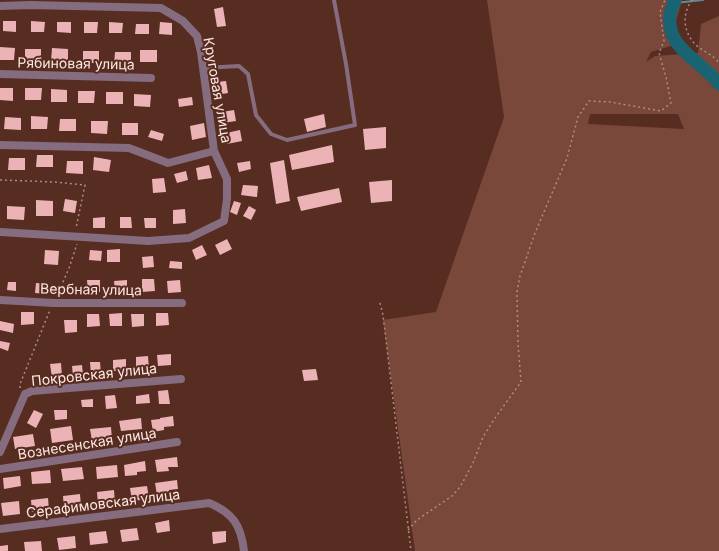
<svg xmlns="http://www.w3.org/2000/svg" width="719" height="551" font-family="Inter,sans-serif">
  <rect width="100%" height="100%" fill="#572c21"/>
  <path fill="#7a483b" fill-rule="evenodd" d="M487 0H682L676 21 674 45 651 52 646 62 655 56 698 53 701 24 719 16V551H415L383 320 436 312 504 117ZM590 114H678L684 129 588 124Z"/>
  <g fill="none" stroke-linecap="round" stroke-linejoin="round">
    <path stroke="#5e8b94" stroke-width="2" d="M674 3 703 0"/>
    <path stroke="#196473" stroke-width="13" d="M675 0C673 5 671 10 670 15 666 49 702 61 719 84"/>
  </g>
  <path fill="#ecb3b6" d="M223 7 226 26 217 27 214 9Z
    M3 21H16V32L3 31Z
    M31 21 45 22 44 32H31Z
    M57 22H71V33L57 32Z
    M84 22H98L97 33H84Z
    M109 22 123 23 122 33H109Z
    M160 22 172 23V35L159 34Z
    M136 24H149V34H135Z
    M0 47 15 48 14 60H0Z
    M52 48 68 49V61H51Z
    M25 49H41V61H25Z
    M140 50H157V62H140Z
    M83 51H99V63H83Z
    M115 52H131V65L114 64Z
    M226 81 228 93 217 95 216 82Z
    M0 88H13V101L0 100Z
    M25 88H42L41 100H25Z
    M51 89 67 90V102H51Z
    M78 91H95L94 103H78Z
    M106 92H123V104H106Z
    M134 94 151 95 150 107 134 106Z
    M192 97 193 105 179 107 178 99Z
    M234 110 236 121 223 123 222 112Z
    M324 114 326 127 307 132 304 119Z
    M31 116 48 117 47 129H31Z
    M5 117 21 118V130L4 129Z
    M60 119H76V131H59Z
    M91 121H108L107 134 91 133Z
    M122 123H138V135H122Z
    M204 123 206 137 192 140 190 126Z
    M386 127V148L365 150 363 129Z
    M151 130 164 134 162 141 148 137Z
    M240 130 242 141 227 144 226 133Z
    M332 145 334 162 292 170 289 155Z
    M37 155H53V167H36Z
    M94 157 111 160 109 172 93 170Z
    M9 158H25V170H8Z
    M284 160 290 201 276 204 270 163Z
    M67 161H83V174L66 173Z
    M250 161 251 169 239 172 237 163Z
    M209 165 212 178 198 180 196 168Z
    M186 171 188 180 177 183 174 174Z
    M164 178 166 192 153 193 152 179Z
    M392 180V201L371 203 369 182Z
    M243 185 258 186 257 197 241 195Z
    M339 188 342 202 301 211 297 197Z
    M65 199 77 201 75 213 63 211Z
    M36 200 53 201V216H36Z
    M234 201 241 203 237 215 230 212Z
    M7 206 25 207 24 220 7 219Z
    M249 206 256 210 251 220 243 216Z
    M185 209 186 223 173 224V210Z
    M105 217V228H93V218Z
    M120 217H131L132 228H120Z
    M144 218H156V228H145Z
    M227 239 232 249 220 255 215 245Z
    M202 245 207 255 196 260 192 250Z
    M120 249V262H107V250Z
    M45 250 59 251 58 265 44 264Z
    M90 250 102 251 101 261 89 260Z
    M153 256 154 267 143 268 142 257Z
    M170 261 182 262V269L169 268Z
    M142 279H154L155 291 142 292Z
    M87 280H100V292L88 293Z
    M127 280V291H115L114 281Z
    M180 280 181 292 168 293 167 281Z
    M8 282H16V291L7 290Z
    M36 283 48 284 47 294 35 293Z
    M21 312H34V324L21 325Z
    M122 313V326H110L109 314Z
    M156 313H168L169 325 156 326Z
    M87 314H99L100 326 87 327Z
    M131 314H144V326L132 327Z
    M64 320H77V332L65 333Z
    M0 321 14 324 13 333 0 330Z
    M0 341 10 343 8 351 0 348Z
    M171 354V365L158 366 157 355Z
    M148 356 149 369H136V357Z
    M126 359V371H113V360Z
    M90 362H100L101 374 91 375Z
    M61 363 62 377 52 378 50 364Z
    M82 365 83 375 73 376 72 366Z
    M316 369 318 380 304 381 302 370Z
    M168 390 170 404H159L158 391Z
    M149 394 150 403 136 404V396Z
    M115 395 117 408 106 409 105 396Z
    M93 399V407H82L81 400Z
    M34 410 43 414 36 428 27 423Z
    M54 410H67V419L55 420Z
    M173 416 174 426 164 427V430L153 432 151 420 160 419V418Z
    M141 418 142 429 121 431 119 421Z
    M71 426 73 440 52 443 50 429Z
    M111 427 112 439 92 441 90 429Z
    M33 434 35 446 15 449 13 437Z
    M177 457 178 467H168L169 471 157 472 155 460Z
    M145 461 146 471 137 472V475L125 476 124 465Z
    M117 465 118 477 97 479 96 467Z
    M82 467 84 479 63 481 61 469Z
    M50 470 51 483 32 484 31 472Z
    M20 476 21 486 4 489 3 478Z
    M177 480 178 489 169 490V494L157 495 155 483Z
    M147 486 149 499 132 501 130 488Z
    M114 490 115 503 98 505 97 492Z
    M80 494 81 507 64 509 63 496Z
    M48 498 49 510 32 512 31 500Z
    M19 501 20 514 3 516 1 503Z
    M169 520 170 531 157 533 155 523Z
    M137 528 139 540 122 542 120 530Z
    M106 531 108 543 90 545 89 533Z
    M226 531V542L213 544 212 532Z
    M75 536 76 548 59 550 57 538Z
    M41 541 42 551H25L24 542Z
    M8 545V551H0V546Z"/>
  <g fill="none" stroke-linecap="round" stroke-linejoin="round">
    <path stroke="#ad8c84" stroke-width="1.5" stroke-dasharray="2 3" stroke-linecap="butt" d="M692 0C682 14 683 30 694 43 701 51 713 54 719 63
      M0 180 55 182 85 185 76 228
      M57 296 69 268 77 244
      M380 303 383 315 411 551
      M20 388V384L50 310
      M408 530 417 520 452 496 460 487 473 463 483 437 495 418 521 382 518 344 517 292 520 276 535 233 567 158 578 117 589 101 610 102 661 111 671 103 666 77 659 53 664 41 660 12 665 0"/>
    <path stroke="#856c7f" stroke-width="4" d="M203 68 239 66 248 74 256 115 271 134 287 140 355 125 346 64 334 0"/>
    <path stroke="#856c7f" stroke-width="8" d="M0 6 30 5 161 8 183 21 197 36 201 52 214 151 227 179V199L224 221 189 238 148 241 0 232
      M0 74 151 78
      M0 145 129 148 168 163 214 151
      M0 300 54 303H182
      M0 452 25 394 32 391 181 379
      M0 469 177 442
      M0 529 209 503C233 513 241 525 244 551"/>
  </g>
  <g text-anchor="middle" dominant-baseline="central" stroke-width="4" stroke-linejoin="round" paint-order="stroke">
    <g font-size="14" fill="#fee7e1" stroke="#572c21">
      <text transform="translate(76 63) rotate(1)">Рябиновая улица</text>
      <text transform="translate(218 90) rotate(80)">Круговая улица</text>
      <text transform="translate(91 289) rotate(1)">Вербная улица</text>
      <text transform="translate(94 374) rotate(-6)">Покровская улица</text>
      <text transform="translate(87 443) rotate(-9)">Вознесенская улица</text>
      <text transform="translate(103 503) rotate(-7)">Серафимовская улица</text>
    </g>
  </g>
</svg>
